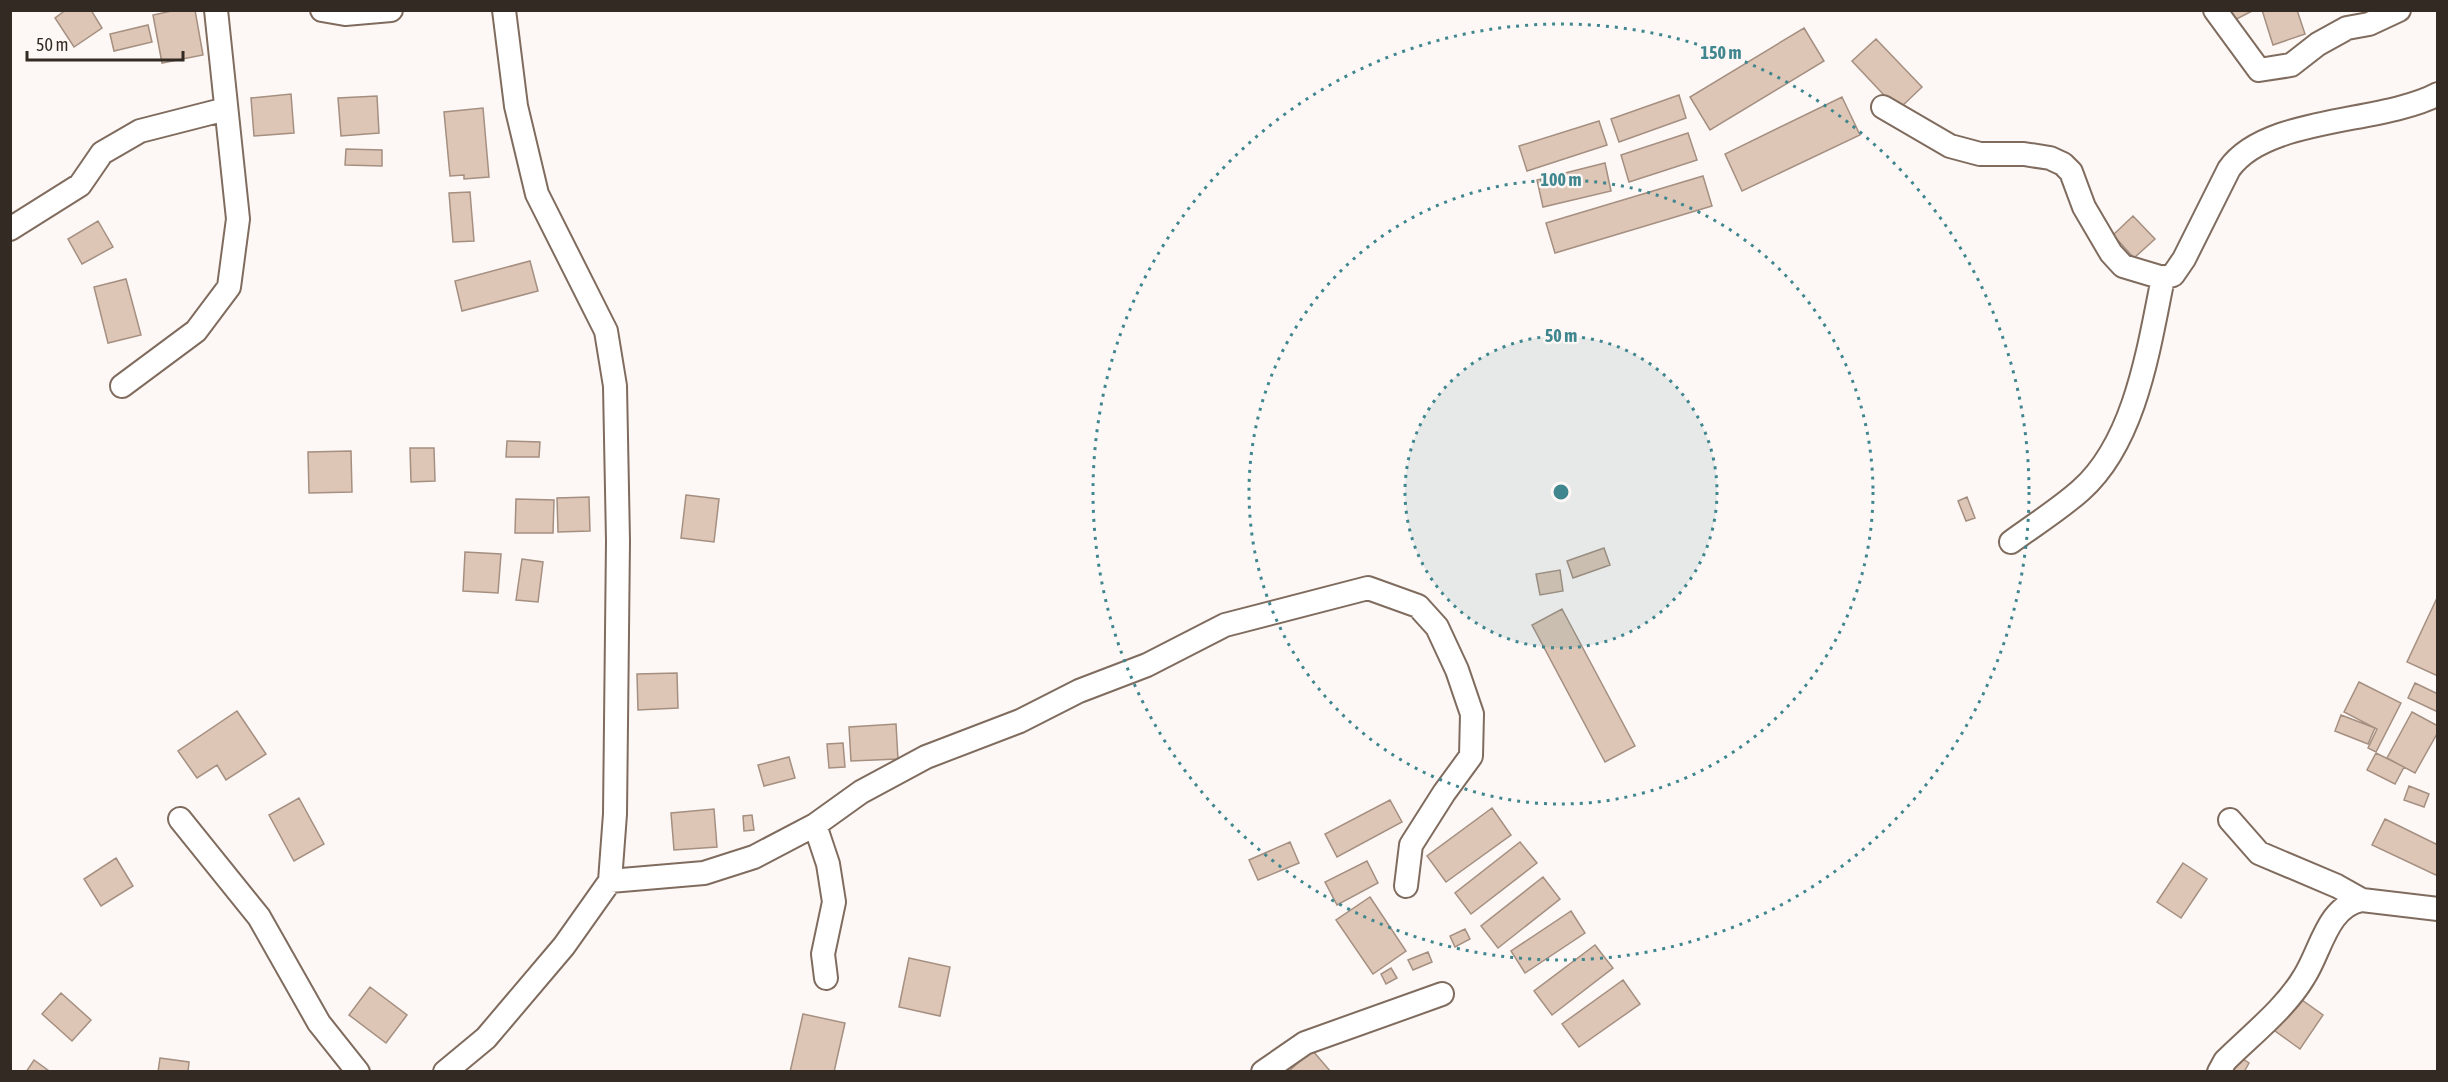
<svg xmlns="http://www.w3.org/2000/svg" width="2448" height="1082" font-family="'Asap Condensed',sans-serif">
  <rect width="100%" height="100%" fill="#fdf8f5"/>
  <path fill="#ddc6b6" stroke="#a58f80" stroke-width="1.5" d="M62 10H91L102 28 74 47 55 18 63 12Z
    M176 10H195L203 55 162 63 153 15Z
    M2221 10H2254L2227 24Z
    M2262 10H2297L2305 34 2273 45Z
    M148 25 152 42 114 51 110 34Z
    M1804 28 1824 61 1710 130 1690 97Z
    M1876 39 1922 87 1898 110 1852 61Z
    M291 94 294 133 254 136 251 98Z
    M1679 95 1686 118 1619 142 1611 119Z
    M377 96 379 133 341 136 338 98Z
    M1842 97 1860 135 1742 191 1725 154Z
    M483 108 489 177 464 179V175L450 176 444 112Z
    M1599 121 1607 145 1527 171 1519 146Z
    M1688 133 1697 160 1629 182 1621 155Z
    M346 149 382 150V166L345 165Z
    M1605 163 1611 191 1543 207 1537 180Z
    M1703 176 1712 206 1555 253 1546 223Z
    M470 192 474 241 453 242 449 193Z
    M2133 216 2155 239 2134 258 2113 235Z
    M98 221 113 247 82 264 68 239Z
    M530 261 538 291 462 311 455 281Z
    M126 279 141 335 108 343 94 287Z
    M507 441 540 442 539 457H506Z
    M410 448H434L435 481 411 482Z
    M351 451 352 492 309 493 308 452Z
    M686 495 719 499 714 542 681 538Z
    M589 497 590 531 558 532 557 498Z
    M1967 497 1975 518 1966 521 1958 501Z
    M516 499 554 500 553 533H515Z
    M1604 548 1610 565 1573 578 1567 561Z
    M465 552 501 554 498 593 463 591Z
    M522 559 543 562 538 602 516 600Z
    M1560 570 1563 591 1540 595 1536 574Z
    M2437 598 2438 599V676L2407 662Z
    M1562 609 1635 746 1605 762 1532 625Z
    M677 673 678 708 638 710 637 674Z
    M2359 682 2401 703 2376 752 2368 748 2377 729 2344 712Z
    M2415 683 2438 694V712L2408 698Z
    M237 711 266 754 226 780 217 765 197 778 178 751Z
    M2412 712 2438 726V732L2415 773 2387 758Z
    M2341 715 2375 728 2368 744 2335 731Z
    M896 724 898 759 851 761 849 727Z
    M843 743 845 767 829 768 827 744Z
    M2376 753 2404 767 2395 784 2367 770Z
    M789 757 795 778 764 786 758 765Z
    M2409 786 2429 794 2424 807 2404 800Z
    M299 798 324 844 294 861 269 815Z
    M1390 800 1402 822 1337 857 1325 834Z
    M1492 808 1511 835 1446 882 1427 856Z
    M714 809 717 847 674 850 671 813Z
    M752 815 754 830 744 831 743 816Z
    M2385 819 2438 845V876L2372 845Z
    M1290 842 1299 863 1258 880 1249 860Z
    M1520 842 1537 863 1471 914 1455 893Z
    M116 858 133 886 101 906 84 879Z
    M1367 861 1378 883 1337 905 1325 882Z
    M2183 863 2207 879 2181 918 2157 902Z
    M1543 877 1560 899 1498 948 1481 926Z
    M1370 897 1406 951 1373 974 1336 920Z
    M1571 911 1585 933 1525 973 1511 951Z
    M1465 929 1470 939 1455 947 1450 936Z
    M1595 945 1613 968 1552 1015 1534 991Z
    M1428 952 1432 962 1413 970 1408 960Z
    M909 958 950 967 940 1016 899 1007Z
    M1391 968 1397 978 1386 984 1381 974Z
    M1623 980 1640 1004 1579 1047 1562 1024Z
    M370 987 407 1015 386 1043 349 1015Z
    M61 993 91 1020 72 1041 42 1014Z
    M2295 995 2323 1015 2300 1049 2271 1028Z
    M803 1014 845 1023 834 1072H790Z
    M1312 1050 1331 1072H1288Z
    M2237 1055 2249 1063 2244 1072H2227Z
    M160 1058 189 1062 188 1072H158Z
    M34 1060 49 1071V1072H26Z"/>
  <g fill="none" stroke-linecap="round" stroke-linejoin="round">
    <g stroke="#806c5e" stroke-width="26">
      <path id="minor" d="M322 10 345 14 391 10
        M2215 10 2259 70 2291 65 2318 44 2347 28 2369 24 2399 10
        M1883 107 1950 146 1980 154H2024L2050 158 2063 164 2071 172 2084 207 2111 253 2123 266 2163 278 2173 275 2184 259 2229 169C2266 116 2382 124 2438 94
        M10 229 80 185 102 153 140 131 226 109
        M122 386 196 331 229 287 238 219 216 10
        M2011 542C2034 525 2060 509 2081 490 2136 441 2149 346 2163 278
        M180 819 259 917 319 1023 358 1072
        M2230 820 2259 853 2337 886 2362 900
        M815 825 861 792 926 757 1020 721 1079 691 1147 665 1225 625 1368 588 1418 606 1437 627 1457 670 1472 714 1471 756 1444 793 1411 845 1406 886
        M610 881 704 873 754 857 815 825 828 864 834 902 823 954 826 978
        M445 1072 486 1038 564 946 610 881 615 814 618 541 615 386 606 331 537 194 516 106 504 10
        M1263 1072 1305 1043 1442 994
        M2219 1072 2225 1061C2251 1035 2285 1009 2304 977 2321 951 2327 906 2362 900L2438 909"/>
    </g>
    <use href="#minor" stroke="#fff" stroke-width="22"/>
  </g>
  <circle cx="1561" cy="492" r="156" fill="#3f868f" fill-opacity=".12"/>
  <g fill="none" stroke="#3f868f" stroke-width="3" stroke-dasharray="3 6">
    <circle cx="1561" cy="492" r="156"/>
    <circle cx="1561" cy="492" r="312"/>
    <circle cx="1561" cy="492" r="468"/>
  </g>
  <circle cx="1561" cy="492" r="9" fill="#3f868f" stroke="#fdf8f5" stroke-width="3"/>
  <g font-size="18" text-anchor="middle" font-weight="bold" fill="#3f868f" stroke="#fdf8f5" stroke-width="4.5" stroke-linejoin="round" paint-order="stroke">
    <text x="1721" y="59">150 m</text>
    <text x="1561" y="186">100 m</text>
    <text x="1561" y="342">50 m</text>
  </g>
  <rect width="2448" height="1082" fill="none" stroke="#332a24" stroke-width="24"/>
  <path d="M27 51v9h156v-9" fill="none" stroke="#332a24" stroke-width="3"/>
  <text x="36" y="51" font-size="18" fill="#332a24" stroke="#fdf8f5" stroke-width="4.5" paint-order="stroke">50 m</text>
</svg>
